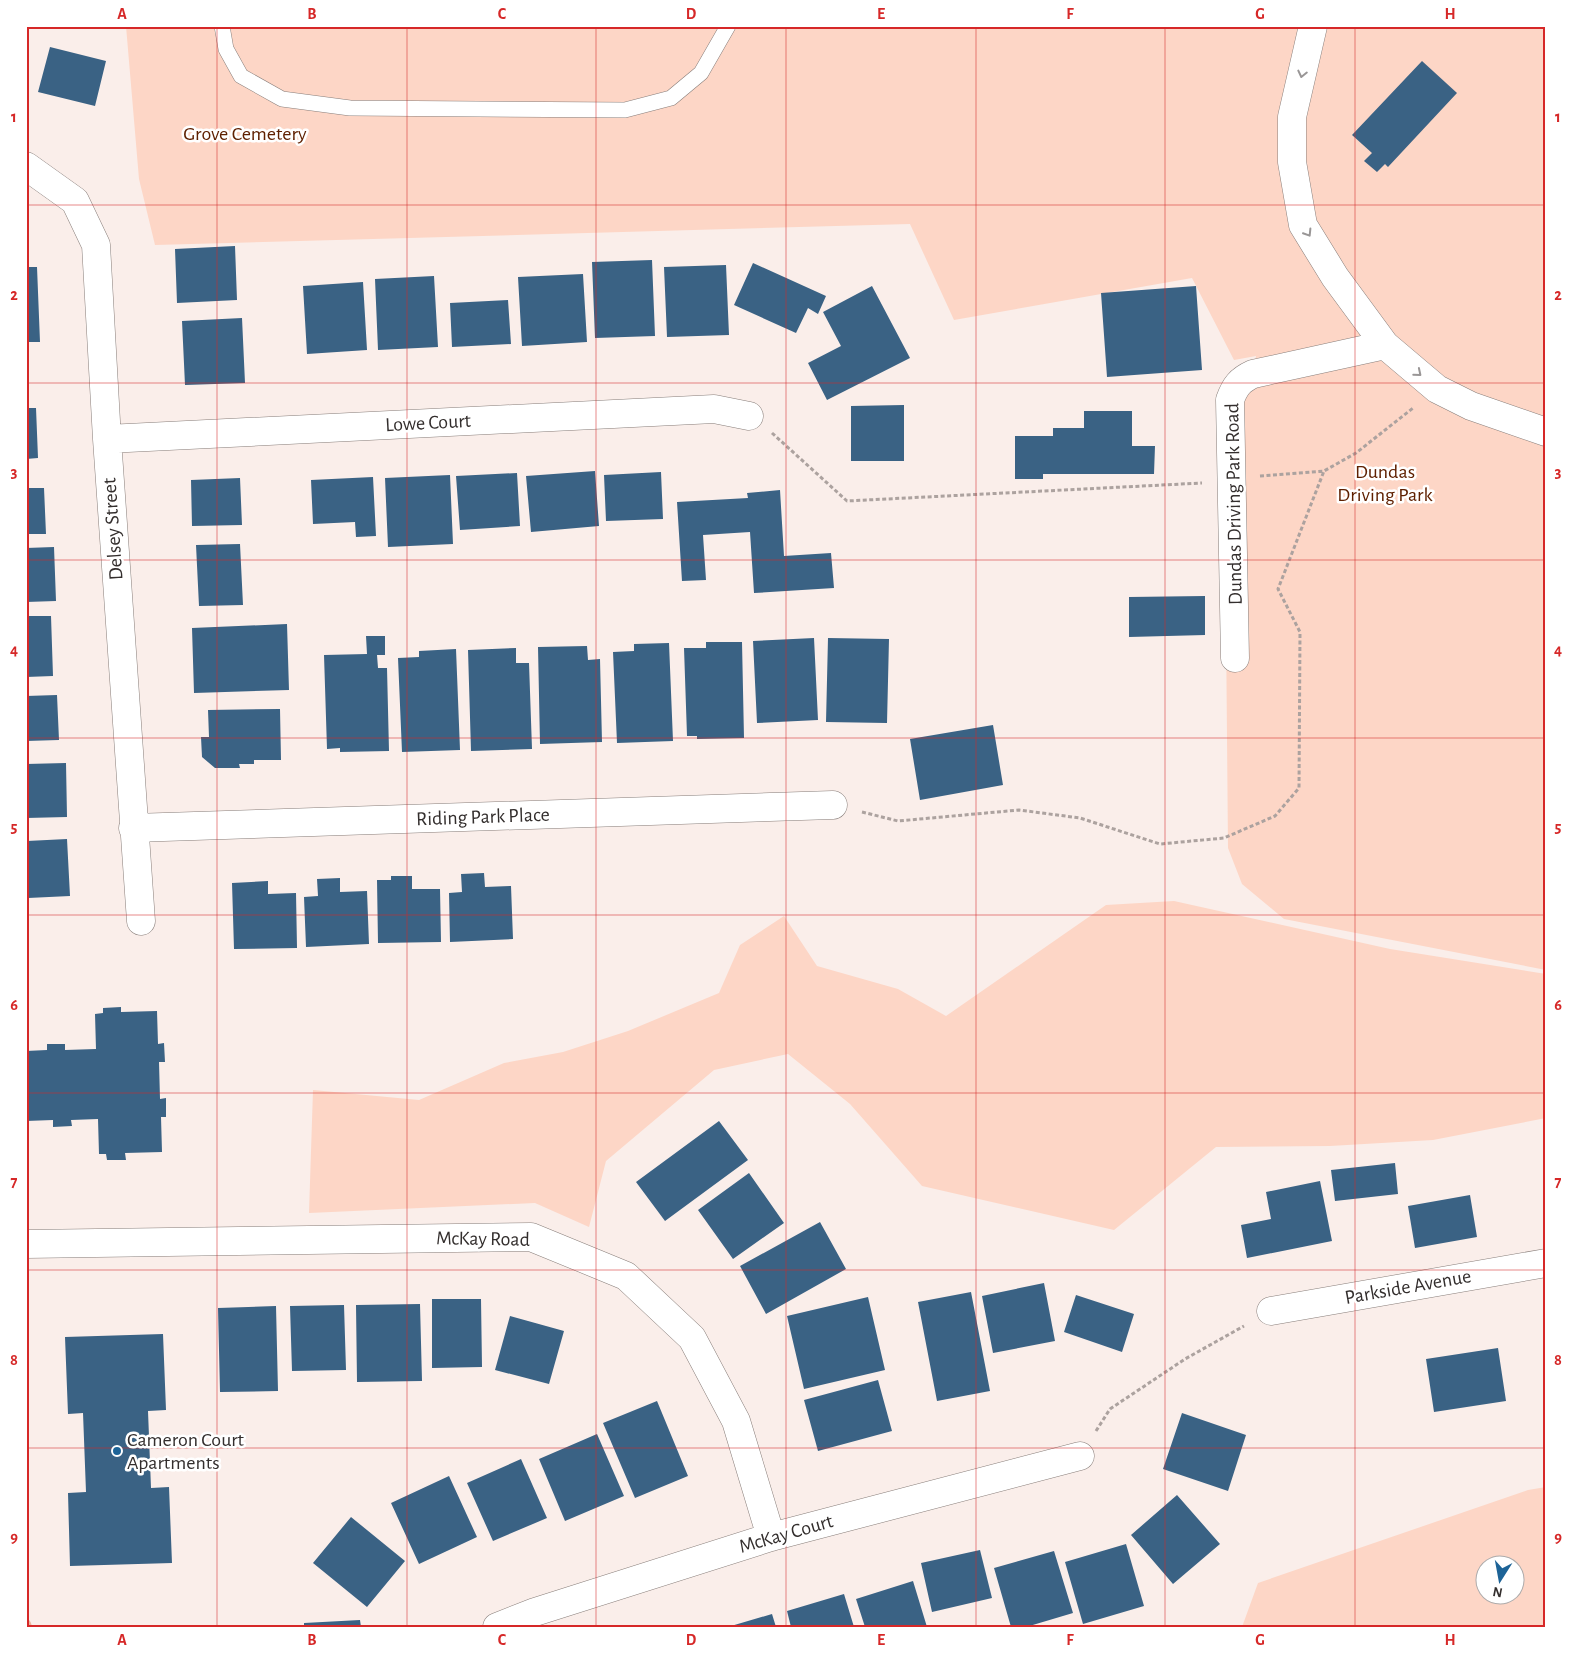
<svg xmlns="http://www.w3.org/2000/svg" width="1572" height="1653" font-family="'Alegreya Sans',sans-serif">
  <rect width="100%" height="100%" fill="#faeeea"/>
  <path fill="#fdd6c6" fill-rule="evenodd" d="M126 26H1546V970L1284 919 1242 884 1228 848 1224 401 1254 371 1256 356 1234 360 1192 278 954 320 910 224 155 245 139 179Z
    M1174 901 1390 949 1546 974V1118L1433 1140 1330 1146 1216 1147 1114 1230 922 1186 850 1104 788 1054 714 1070 606 1161 589 1227 535 1203 309 1213 313 1090 419 1100 504 1063 563 1052 628 1031 719 993 740 945 784 916 817 966 898 989 946 1016 1106 905Z
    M1546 1487V1627H1242L1258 1583 1528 1490ZM1484 1566H1514V1596H1484Z"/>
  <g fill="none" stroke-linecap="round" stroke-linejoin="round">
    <path stroke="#edb6a0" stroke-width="10" d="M26 1624 27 1627"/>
  </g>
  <path fill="#3a6284" d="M50 47 106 61 95 106 38 92Z
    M1422 61 1457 93 1388 167 1385 164 1377 172 1364 161 1372 153 1352 135Z
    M235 246 237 300 177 303 175 249Z
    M652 260 655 336 595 338 592 262Z
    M753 263 826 296 818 314 808 308 796 333 734 305Z
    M726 265 729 335 667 337 664 267Z
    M26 267H37L40 342H26Z
    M583 274 587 342 522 346 518 277Z
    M434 276 438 347 378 350 375 279Z
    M363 282 367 350 307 354 303 286Z
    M872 286 910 358 827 400 808 363 841 346 823 312Z
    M1196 286 1202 370 1107 377 1101 293Z
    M508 300 511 344 452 347 450 303Z
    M242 318 245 383 185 385 182 321Z
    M904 405V461H851V406Z
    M26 408H36L38 458 26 459Z
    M1084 411H1132V446H1155L1154 474H1043V479H1015V436H1053V428H1084Z
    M595 471 599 526 531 532 526 476Z
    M661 472 663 519 606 521 604 475Z
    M517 473 520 526 460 530 456 476Z
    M450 475 453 544 388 547 385 478Z
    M373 477 376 536 356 537 355 522 313 524 311 480Z
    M240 478 242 525 192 526 191 480Z
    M26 488H44L46 534H26Z
    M780 490 784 556 831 553 834 588 754 593 750 532 703 535 706 580 682 581 677 502 748 498 747 493Z
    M240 544 243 605 199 606 196 545Z
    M54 547 56 601 26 602V548Z
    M1205 596V635L1129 637V597Z
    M26 616H51L53 676 26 677Z
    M287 624 289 690 194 693 192 628Z
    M366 636H385V655H377L378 668H387L389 751 340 752V748L327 749 324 655 367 654Z
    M814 638 818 720 757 723 753 641Z
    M828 638 889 639 887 723 826 722Z
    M706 642H742L744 738 697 739V736H687L684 648H706Z
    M669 643 673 741 617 743 613 652 634 651V644Z
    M587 646 588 660 600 659 602 742 540 744 538 647Z
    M516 648V663H529L532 749 471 751 468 650Z
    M456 649 460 750 402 752 398 658 419 657V651Z
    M57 695 59 740 26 741V696Z
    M280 709 281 760H254V764H239L240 768H215L202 757 201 737H209L208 710Z
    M993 725 1003 785 920 800 910 739Z
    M66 763 67 817 26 818V764Z
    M67 839 70 896 28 898V893H26L27 841Z
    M484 873 485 887 511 886 513 939 450 942 449 893 462 892 461 874Z
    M391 876H412V889H440L441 942 378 943 377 880H391Z
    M340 878V892L367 891 369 944 306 947 304 897 318 896 317 879Z
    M268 881V894L296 893 297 948 234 949 232 883Z
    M121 1007V1012L157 1011 158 1044 164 1043 165 1062H159L160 1099 166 1098V1117H161L162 1152 125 1153 126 1160H107L106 1154H99L98 1119 71 1120 72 1126 53 1127V1120L26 1121V1051L47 1050V1044H65V1050L96 1049 95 1014 103 1013V1008Z
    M719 1121 748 1160 665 1221 636 1182Z
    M1395 1163 1398 1194 1335 1201 1331 1170Z
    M749 1173 784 1223 733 1259 698 1210Z
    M1320 1181 1332 1241 1247 1258 1241 1225 1271 1219 1266 1192Z
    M1470 1195 1477 1237 1415 1248 1408 1206Z
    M820 1222 846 1269 766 1314 740 1266Z
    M1044 1283 1055 1341 993 1353 982 1296Z
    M971 1292 990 1391 937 1401 918 1302Z
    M1076 1295 1134 1314 1122 1352 1064 1332Z
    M868 1297 885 1370 804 1389 787 1316Z
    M432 1299H481L482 1367 432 1368Z
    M420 1304 422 1381 357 1382 356 1305Z
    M344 1305 346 1370 292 1371 290 1306Z
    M276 1306 278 1391 220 1392 218 1308Z
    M510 1316 564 1331 549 1384 495 1370Z
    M163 1334 166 1410 148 1411 151 1488 169 1487 172 1563 70 1566 68 1493 86 1492 83 1413 68 1414 65 1337Z
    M1498 1348 1506 1401 1434 1412 1426 1359Z
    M878 1380 892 1431 818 1451 804 1400Z
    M657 1401 688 1476 635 1498 603 1423Z
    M1182 1413 1246 1435 1228 1491 1163 1469Z
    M597 1434 624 1496 565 1521 539 1459Z
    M521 1459 547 1518 493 1541 467 1483Z
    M449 1476 477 1537 419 1564 391 1503Z
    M1177 1495 1220 1544 1173 1584 1131 1535Z
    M351 1517 405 1561 367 1607 313 1563Z
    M1126 1544 1144 1606 1083 1624 1065 1562Z
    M980 1550 992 1598 932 1612 921 1563Z
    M1054 1551 1073 1613 1026 1627H1011L994 1568Z
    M913 1581 927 1627H865L856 1599Z
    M844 1594 854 1627H791L787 1611Z
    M772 1614 776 1627H731V1626Z
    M360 1620 361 1627H304V1623Z"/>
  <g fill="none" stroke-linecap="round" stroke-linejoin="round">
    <g stroke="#887e7a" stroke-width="16">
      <path id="lane" d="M222 26 226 49 241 76 282 99 350 108 625 110 671 98 701 73 728 26"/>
    </g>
    <g stroke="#887e7a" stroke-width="29">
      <path id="street" d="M1313 26 1292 117V162L1303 225 1335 277 1385 345 1437 389 1471 406 1546 432
        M26 166 75 201 96 245 107 439 141 921
        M107 439 714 409 749 416
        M1235 658 1230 400C1235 386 1240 380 1253 374L1385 345
        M133 828 833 805
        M26 1244 531 1237 626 1276 692 1338 736 1421 771 1537
        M1271 1311 1546 1263
        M497 1627 535 1612 771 1537 1080 1456"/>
    </g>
    <path stroke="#aca29f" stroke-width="3" stroke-dasharray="4 2.5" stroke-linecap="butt" d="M772 433 847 501 1202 483
      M1260 476 1324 471 1356 453 1413 408
      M862 812 898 821 1019 810 1080 818 1160 844 1224 838 1275 816 1299 788 1300 632 1278 589 1324 471
      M1096 1431 1110 1409 1185 1359 1244 1326"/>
    <use href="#lane" stroke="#fff" stroke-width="15"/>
    <use href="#street" stroke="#fff" stroke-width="28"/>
  </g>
  <defs><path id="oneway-chevron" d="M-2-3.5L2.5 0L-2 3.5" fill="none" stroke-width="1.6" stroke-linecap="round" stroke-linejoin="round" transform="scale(1.25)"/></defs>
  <g stroke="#999696">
    <use href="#oneway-chevron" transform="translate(1302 74) rotate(103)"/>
    <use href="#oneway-chevron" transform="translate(1308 233) rotate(58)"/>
    <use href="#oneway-chevron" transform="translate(1418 373) rotate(40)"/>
  </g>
  <path fill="none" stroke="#d62828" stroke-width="1" stroke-opacity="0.55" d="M217 26V1627M407 26V1627M596 26V1627M786 26V1627M976 26V1627M1165 26V1627M1355 26V1627M26 205H1546M26 383H1546M26 560H1546M26 738H1546M26 915H1546M26 1093H1546M26 1270H1546M26 1448H1546"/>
  <circle fill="#1d6397" stroke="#fff" stroke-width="2" cx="117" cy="1451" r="5"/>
  <g text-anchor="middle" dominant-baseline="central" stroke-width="5" stroke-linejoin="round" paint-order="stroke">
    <g font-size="20" fill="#5f2000" stroke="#fff">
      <text x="245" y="134">Grove Cemetery</text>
      <text x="1385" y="472">Dundas<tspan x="1385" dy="23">Driving Park</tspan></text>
    </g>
    <g font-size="20" fill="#332e2d" stroke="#fff">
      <text transform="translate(428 423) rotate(-3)">Lowe Court</text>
      <text transform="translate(1234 504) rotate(-91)">Dundas Driving Park Road</text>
      <text transform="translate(113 529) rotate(-94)">Delsey Street</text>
      <text transform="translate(483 817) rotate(-2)">Riding Park Place</text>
      <text transform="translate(483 1239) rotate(1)">McKay Road</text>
      <text transform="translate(1408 1287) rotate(-10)">Parkside Avenue</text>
      <text transform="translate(786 1534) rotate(-16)">McKay Court</text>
    </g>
    <g font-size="20" fill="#332e2d" stroke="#fff" text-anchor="start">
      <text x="127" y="1440">Cameron Court<tspan x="127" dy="23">Apartments</tspan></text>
    </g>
  </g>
  <rect width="1572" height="1653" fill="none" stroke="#ffffff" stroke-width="55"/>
  <g transform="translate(1500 1580) rotate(191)"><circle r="24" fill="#ffffff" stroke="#adabab"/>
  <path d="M0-4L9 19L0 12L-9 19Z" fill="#1d6397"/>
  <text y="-8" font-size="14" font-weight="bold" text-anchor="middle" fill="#332e2d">N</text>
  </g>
  <rect x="28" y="28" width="1516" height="1598" fill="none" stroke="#d62828" stroke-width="2"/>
  <g font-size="16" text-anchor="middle" font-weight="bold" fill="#d62828">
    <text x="122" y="19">A</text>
    <text x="312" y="19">B</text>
    <text x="502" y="19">C</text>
    <text x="691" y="19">D</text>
    <text x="881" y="19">E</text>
    <text x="1070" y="19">F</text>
    <text x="1260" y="19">G</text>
    <text x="1450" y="19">H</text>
    <text x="14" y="122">1</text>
    <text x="1558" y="122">1</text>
    <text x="14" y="300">2</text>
    <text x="1558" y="300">2</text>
    <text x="14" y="477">3</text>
    <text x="1558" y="477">3</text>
    <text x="14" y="655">4</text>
    <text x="1558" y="655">4</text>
    <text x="14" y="832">5</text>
    <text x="1558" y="832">5</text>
    <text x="14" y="1010">6</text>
    <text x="1558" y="1010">6</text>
    <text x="14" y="1187">7</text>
    <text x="1558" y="1187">7</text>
    <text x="14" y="1365">8</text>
    <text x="1558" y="1365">8</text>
    <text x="14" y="1542">9</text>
    <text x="1558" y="1542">9</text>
    <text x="122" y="1645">A</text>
    <text x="312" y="1645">B</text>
    <text x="502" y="1645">C</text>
    <text x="691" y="1645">D</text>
    <text x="881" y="1645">E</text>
    <text x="1070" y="1645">F</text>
    <text x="1260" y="1645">G</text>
    <text x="1450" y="1645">H</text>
  </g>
</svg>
